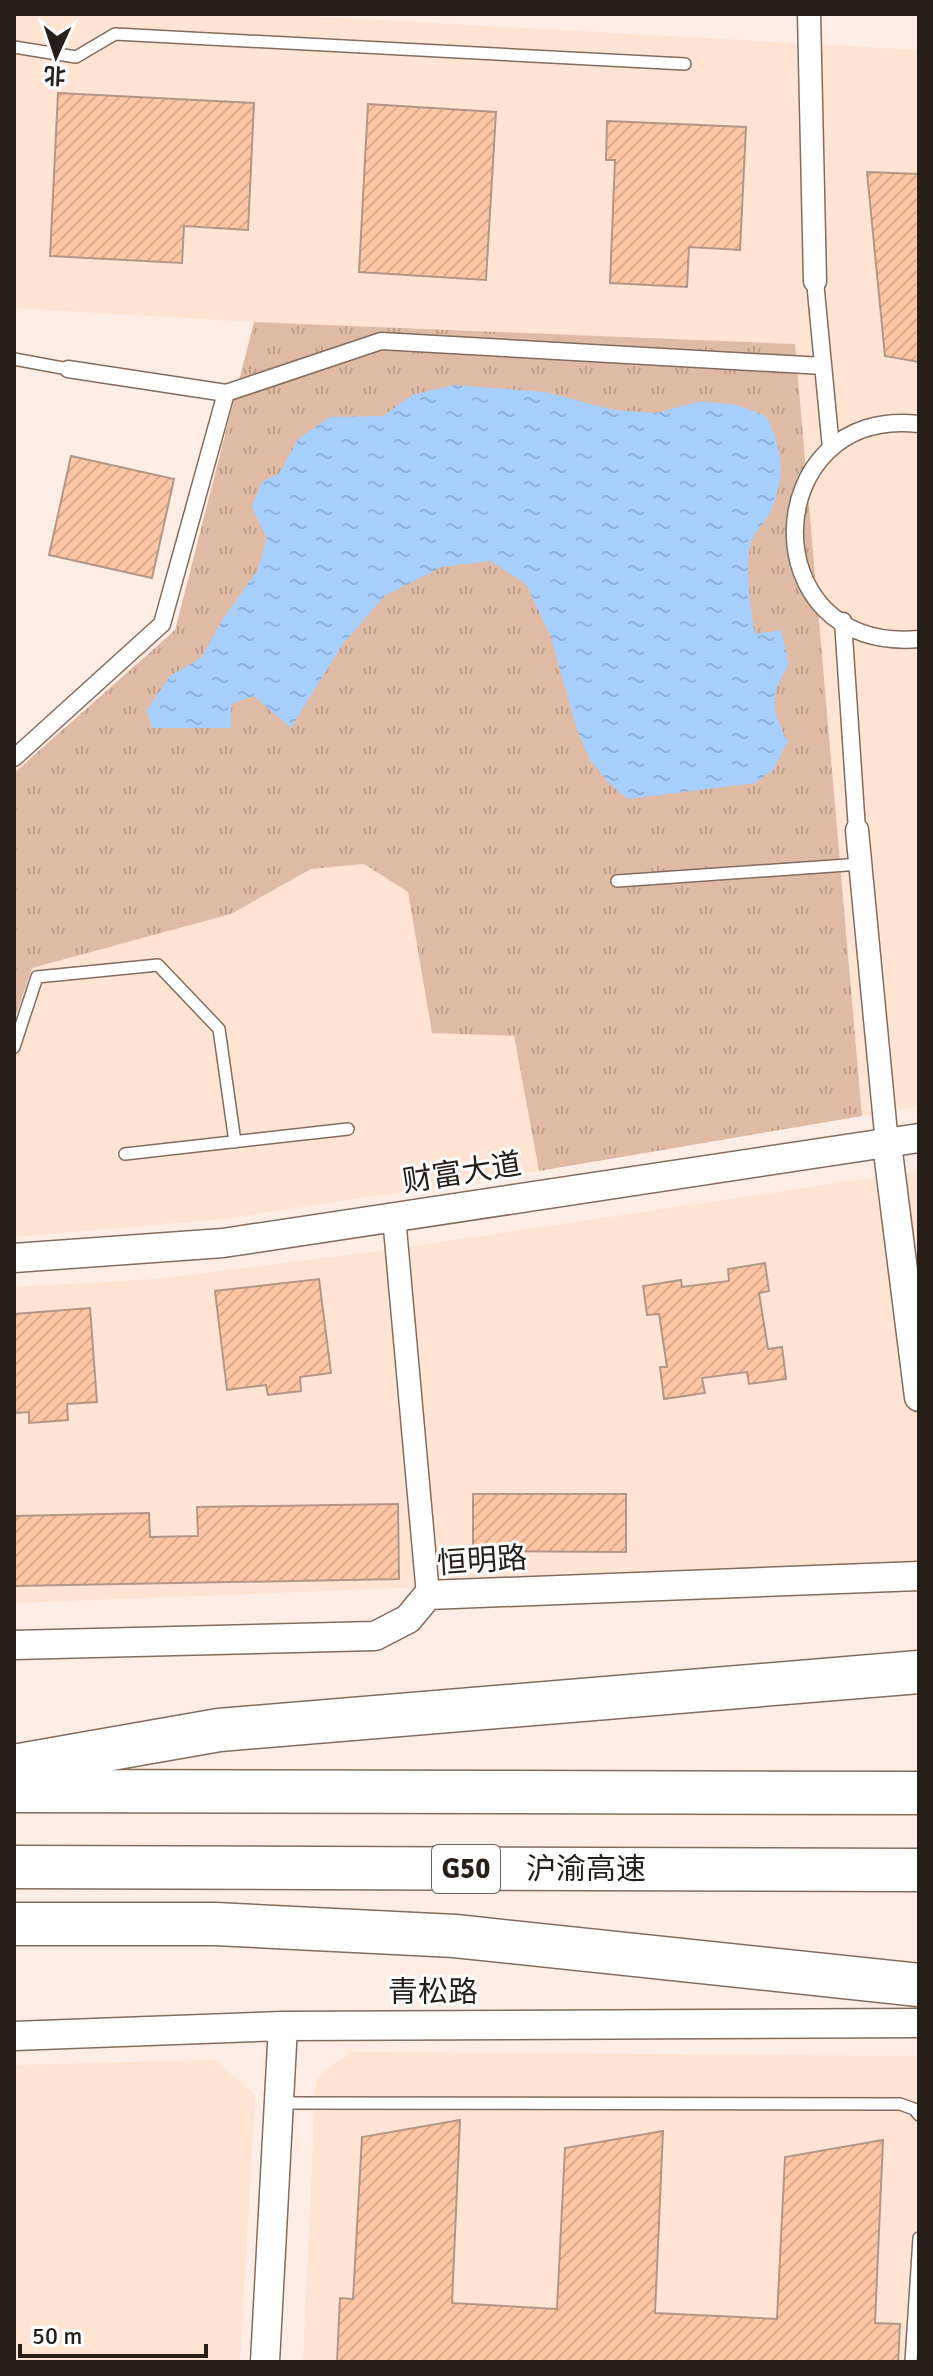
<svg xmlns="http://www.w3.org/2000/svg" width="933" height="2376" font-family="Signika,'Noto Sans SC',sans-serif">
  <defs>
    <pattern id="grass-tufts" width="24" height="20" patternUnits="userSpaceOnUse" patternTransform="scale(2)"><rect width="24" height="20" fill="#dfbaa4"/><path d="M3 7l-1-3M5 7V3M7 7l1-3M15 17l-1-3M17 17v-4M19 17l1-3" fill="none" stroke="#bf9f8c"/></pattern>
    <pattern id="water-ripples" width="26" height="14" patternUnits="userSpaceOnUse" patternTransform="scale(2)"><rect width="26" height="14" fill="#a7cffe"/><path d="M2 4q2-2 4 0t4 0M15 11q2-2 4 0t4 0" fill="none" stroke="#90b1d9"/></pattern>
    <pattern id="building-hatch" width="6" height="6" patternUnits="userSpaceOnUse" patternTransform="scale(2)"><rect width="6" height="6" fill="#ffc6a5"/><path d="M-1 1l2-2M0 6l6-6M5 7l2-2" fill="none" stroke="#dbaa8d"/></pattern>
  </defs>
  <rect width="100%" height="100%" fill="#feede4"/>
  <path fill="#ffe3d3" d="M16 14H275L919 50V1106L862 1116 795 344 254 322 14 308V22Z
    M365 864 408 892 432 1032 514 1036 539 1171 223 1219 14 1237V1021L32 968 231 914 311 869Z
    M919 1171V1568L14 1603V1287L157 1279 394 1249Z
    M350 2052 919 2056V2362H303L316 2078Z
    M215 2060 255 2095 240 2362H14V2065Z"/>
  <path fill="url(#grass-tufts)" d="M254 322 795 344 862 1116 539 1171 514 1036 432 1033 408 892 364 864 311 869 231 914 32 968 14 1021V773L175 630Z"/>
  <path fill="url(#water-ripples)" d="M454 385 545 392 614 410 657 413 700 401 737 405 766 416C783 449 786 476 771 511 766 522 755 531 751 542 744 565 751 611 755 634L781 630 789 664C770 698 769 706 788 741L773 770 755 783 628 799 611 785 590 760 577 729 551 637 526 584 491 561 442 567 386 595 342 645 291 728 254 696 231 704V728H152L147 710 170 676 201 658 223 619 258 570 267 538 252 507 262 482 280 473 298 439 330 417 383 416 412 395Z"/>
  <path fill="url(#building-hatch)" stroke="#b19788" stroke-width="2" d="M58 93 254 103 248 230 184 226 182 263 50 256Z
    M368 104 496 112 486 280 359 272Z
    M607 121 746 127 740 250 689 247 687 287 610 283 615 160H606Z
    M867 172 919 174V362L885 356Z
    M71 456 174 479 152 578 49 555Z
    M765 1263 769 1291 759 1293 768 1349 782 1347 786 1379 749 1384 747 1372 702 1378 705 1393 664 1399 660 1367H667L659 1314 647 1315 643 1286 681 1280 682 1287 729 1281 728 1269Z
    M319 1279 331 1373 300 1377 301 1391 268 1395 266 1385 227 1390 215 1291Z
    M90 1308 97 1402 67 1404 68 1420 29 1423V1412L14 1413V1314Z
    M473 1494H626V1552L473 1551Z
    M398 1504 399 1579 14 1586V1516L149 1513 150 1537 198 1536 197 1507Z
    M460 2120 452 2303 557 2309 565 2148 663 2131 655 2313 777 2319 785 2157 883 2140 875 2323 900 2324 898 2362H337L340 2298 353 2299 362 2137Z"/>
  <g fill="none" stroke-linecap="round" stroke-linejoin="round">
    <g stroke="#846c5d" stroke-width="14">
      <path id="service" d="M14 47 76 57 115 34 685 64
        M14 359 68 369
        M617 881 861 864
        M14 1047 37 977 158 965 219 1029 235 1142
        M125 1154 348 1129
        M279 2103 900 2104 914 2109 919 2115
        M911 2362 919 2238"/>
    </g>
    <g stroke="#846c5d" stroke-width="19">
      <path id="pedestrian" d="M815 281 831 448
        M68 369 226 393 381 341 823 366
        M919 424C758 405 749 654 919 639
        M843 621 857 830
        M14 758 162 624 226 393"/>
    </g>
    <g stroke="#846c5d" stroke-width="25">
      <path id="minor" d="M809 14 815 281
        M857 830 887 1144
        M394 1217 428 1595"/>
    </g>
    <g stroke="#846c5d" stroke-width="31">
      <path id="tertiary" d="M887 1144 919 1397
        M14 1258 223 1243 919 1138
        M14 1645 375 1636 408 1619 428 1595 919 1576
        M14 2036 283 2026 919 2023
        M265 2362 283 2026"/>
    </g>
    <g stroke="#846c5d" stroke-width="45">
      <path id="motorway" d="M14 1766 219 1730 919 1672
        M14 1791 919 1793
        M14 1867 919 1870
        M14 1924H215L455 1936 919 1985"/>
    </g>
    <use href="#service" stroke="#fff" stroke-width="11"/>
    <use href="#pedestrian" stroke="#fff" stroke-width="16"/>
    <use href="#minor" stroke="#fff" stroke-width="22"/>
    <use href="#tertiary" stroke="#fff" stroke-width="28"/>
    <use href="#motorway" stroke="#fff" stroke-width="42"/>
  </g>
  <g text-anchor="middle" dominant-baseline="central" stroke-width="6" stroke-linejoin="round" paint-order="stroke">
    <rect fill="#fefefe" stroke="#68615d" stroke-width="2" x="432" y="1845" width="68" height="48" rx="6"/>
    <g font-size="28" font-weight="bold" fill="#281e18">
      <text x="466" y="1869">G50</text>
    </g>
    <g font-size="30" fill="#281e18" stroke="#fefefe">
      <text transform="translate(462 1173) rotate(-9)">财富大道</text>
      <text transform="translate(482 1561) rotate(-4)">恒明路</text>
      <text x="586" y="1869">沪渝高速</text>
      <text x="433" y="1992">青松路</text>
    </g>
  </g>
  <rect width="933" height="2376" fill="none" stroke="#281e18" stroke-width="32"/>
  <g transform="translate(56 56) rotate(183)" stroke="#fefefe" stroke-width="6" paint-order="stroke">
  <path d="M0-6L14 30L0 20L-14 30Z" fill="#281e18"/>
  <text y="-12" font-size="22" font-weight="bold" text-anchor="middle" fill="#281e18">北</text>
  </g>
  <path d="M20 2344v12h186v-12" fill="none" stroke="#281e18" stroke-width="4"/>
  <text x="32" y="2344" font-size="24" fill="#281e18" stroke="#fefefe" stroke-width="6" paint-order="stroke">50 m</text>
</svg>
